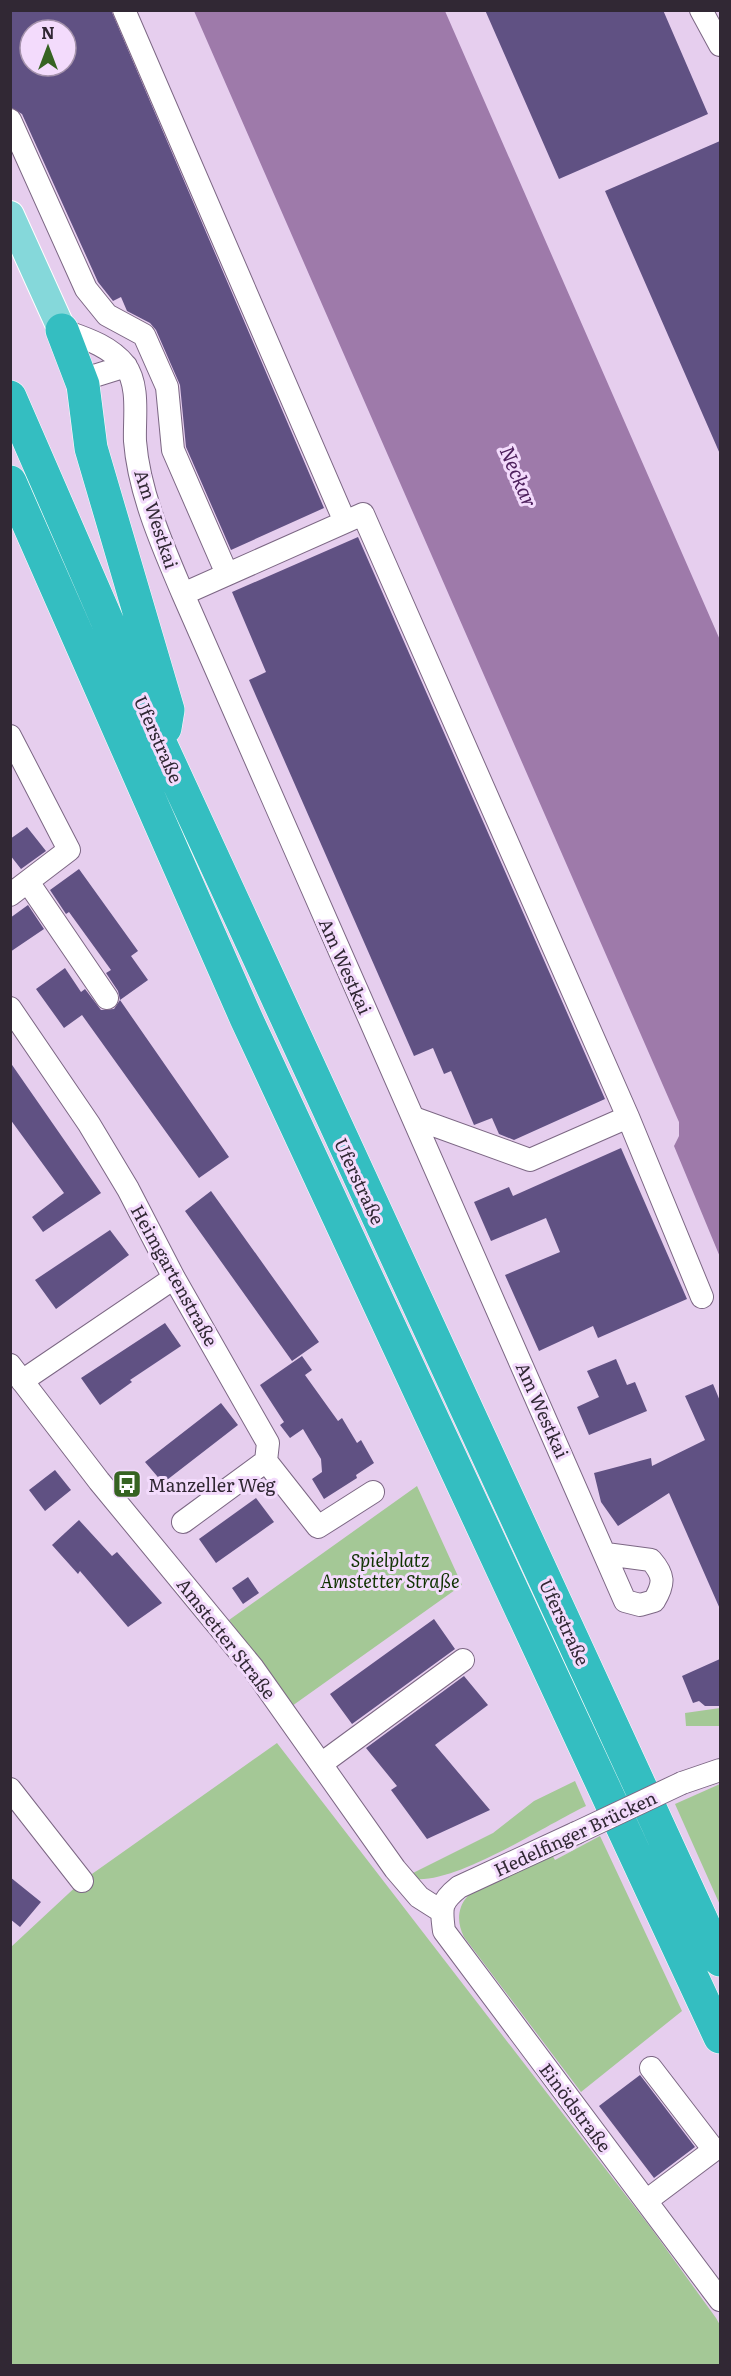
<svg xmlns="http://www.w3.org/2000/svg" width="731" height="2376" font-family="Literata,serif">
  <rect width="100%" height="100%" fill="#e6ceee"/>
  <path fill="#a4c896" d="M417 1486 462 1585 292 1706 229 1620Z
    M720 1708V1726H686L685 1713Z
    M277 1743 651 2228 716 2318 720 2325V2365L11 2366V1947L82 1881Z
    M575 1781 586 1806C544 1826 458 1883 415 1879L411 1874 493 1833 534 1801Z
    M720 1784V1905L675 1804Z
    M600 1836 682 2011 581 2092 464 1937C457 1924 457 1908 467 1897 479 1883 533 1862 551 1853L555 1860Z"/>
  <path fill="#9e7aaa" d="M194 11H445L720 640V1257L674 1146 679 1136V1122Z"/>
  <path fill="#605183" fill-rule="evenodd" d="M10 10H111L324 508 231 550 186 447 180 385 156 330 150 323 127 311 121 297 113 301 98 282 22 114 10 107ZM30 30H66V66H30Z
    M485 10H663L708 114 559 179Z
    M720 141V454L605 191Z
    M358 537 605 1099 514 1140 499 1134 492 1118 474 1125 451 1071 444 1074 433 1048 414 1056 249 680 266 672 232 592Z
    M27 827 46 851 21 869 10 855V839Z
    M79 869 138 951 131 956 148 980 120 1000 118 991 106 973 111 970 69 912 66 914 50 890Z
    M28 905 44 929 10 952V918Z
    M65 968 81 992 85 989 101 1010 114 1009 120 1000 229 1157 199 1178 82 1015 64 1028 36 989Z
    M10 1062 101 1193 43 1232 32 1217 64 1193 10 1119Z
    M621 1148 687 1299 598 1338 593 1326 539 1351 505 1275 560 1252 546 1218 491 1241 474 1202 509 1187 513 1196Z
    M211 1191 319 1342 292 1361 185 1211Z
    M110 1230 129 1255 56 1309 35 1280Z
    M165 1323 181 1346 130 1380 132 1382 100 1405 81 1378Z
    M302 1356 312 1370 305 1375 338 1421 342 1418 357 1443 361 1440 374 1463 356 1475 357 1478 324 1499 312 1479 322 1472 321 1459 303 1429 290 1438 280 1425 284 1422 260 1385Z
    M616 1359 627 1385 635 1382 647 1411 589 1435 577 1407 599 1397 587 1371Z
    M713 1384 720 1401V1609L669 1493 618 1526 601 1502 594 1473 651 1458 652 1466 705 1440 685 1396Z
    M221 1403 238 1425 163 1483 145 1462Z
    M55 1470 71 1490 45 1511 29 1490Z
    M256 1498 274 1522 216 1563 199 1539Z
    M79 1520 112 1556 117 1552 162 1603 128 1627 80 1571 78 1574 52 1545Z
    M248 1577 259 1593 243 1604 232 1588Z
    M434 1619 455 1649 352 1724 330 1694Z
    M720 1659V1706H705L699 1701 693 1703 682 1676Z
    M464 1676 488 1705 435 1745 490 1810 427 1839 391 1790 397 1786 366 1748Z
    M10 1877 41 1902 20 1927 10 1919Z
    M640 2075 695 2147 654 2178 599 2106Z"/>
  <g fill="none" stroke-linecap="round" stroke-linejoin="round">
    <g stroke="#7c6784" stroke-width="24">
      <path id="minor" d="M124 10 345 522
        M701 10 720 45
        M10 120 86 289 107 315 144 335 167 387 173 450 227 574
        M62 330C84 338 109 345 125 365 140 386 134 418 135 441 139 493 163 547 183 594L625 1601 640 1605 654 1601C665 1583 664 1575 651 1560L606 1554
        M83 385 94 376 126 366
        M183 594 363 514 628 1117 702 1297
        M10 736 69 850 10 895
        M28 882 107 998
        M10 1008 89 1124 128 1189 174 1278 268 1443 266 1461 183 1522
        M414 1118 530 1160 628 1117
        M10 1365 99 1481 253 1668 395 1869 419 1897 441 1911
        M22 1381 174 1278
        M266 1461 318 1527 373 1492
        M321 1764 463 1660
        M682 1783 720 1770
        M10 1789 82 1881
        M576 1833 459 1887C440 1902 441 1908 444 1931L720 2300
        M646 2201 714 2150 651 2068"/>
    </g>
    <g stroke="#fff" stroke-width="30">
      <path id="major" d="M10 215 62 330"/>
    </g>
    <g stroke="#fff" stroke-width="34">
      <path id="highway" d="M62 330 83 385 91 448 168 710 165 728
        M10 397 162 747 720 1960
        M10 482 246 1018 720 2037"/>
    </g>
    <use href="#minor" stroke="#fff" stroke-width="22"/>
    <use href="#major" stroke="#85d8da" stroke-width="28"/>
    <use href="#highway" stroke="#34bec1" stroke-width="33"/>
    <g stroke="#7c6784" stroke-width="24" stroke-linecap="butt">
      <path id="minor-bridge" d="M576 1833 682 1783"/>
    </g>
    <use href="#minor-bridge" stroke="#fff" stroke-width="22"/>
  </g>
  <defs>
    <g id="bus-square" transform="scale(1.5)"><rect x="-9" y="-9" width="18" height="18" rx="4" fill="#366322" stroke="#f3dbfc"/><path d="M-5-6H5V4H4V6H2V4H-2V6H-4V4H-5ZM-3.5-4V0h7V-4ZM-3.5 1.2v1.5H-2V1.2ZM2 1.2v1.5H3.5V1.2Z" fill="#fff"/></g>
  </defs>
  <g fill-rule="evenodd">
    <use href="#bus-square" x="127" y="1484"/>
  </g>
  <g text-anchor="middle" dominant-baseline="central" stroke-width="6" stroke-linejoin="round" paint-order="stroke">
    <g font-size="18" fill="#312834" stroke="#f3dbfc">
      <text transform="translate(157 519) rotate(72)">Am Westkai</text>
      <text transform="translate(159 739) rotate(66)">Uferstraße</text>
      <text transform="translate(346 966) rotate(66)">Am Westkai</text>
      <text transform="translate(360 1181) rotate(65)">Uferstraße</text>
      <text transform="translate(175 1275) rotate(61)">Heimgartenstraße</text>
      <text transform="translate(543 1410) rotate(66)">Am Westkai</text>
      <text transform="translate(565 1622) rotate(65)">Uferstraße</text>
      <text transform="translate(227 1638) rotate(52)">Amstetter Straße</text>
      <text transform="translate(575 1833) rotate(-25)">Hedelfinger Brücken</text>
      <text transform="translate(576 2107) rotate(53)">Einödstraße</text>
    </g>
    <g font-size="18" fill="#312834" stroke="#f3dbfc" text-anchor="start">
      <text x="148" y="1484">Manzeller Weg</text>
    </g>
    <g font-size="18" font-style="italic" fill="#0f3200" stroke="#f3dbfc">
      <text x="390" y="1559">Spielplatz<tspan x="390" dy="21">Amstetter Straße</tspan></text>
    </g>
    <g font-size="20" font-style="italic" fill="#4e205d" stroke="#f3dbfc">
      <text transform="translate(520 476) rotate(67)">Neckar</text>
    </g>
  </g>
  <rect width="731" height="2376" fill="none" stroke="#312834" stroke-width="24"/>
  <g transform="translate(48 48)"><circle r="28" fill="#f3dbfc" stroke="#a593ac" stroke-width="1.5"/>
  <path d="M0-4.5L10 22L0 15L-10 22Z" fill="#366322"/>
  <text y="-9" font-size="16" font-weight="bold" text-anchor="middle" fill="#312834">N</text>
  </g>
</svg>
